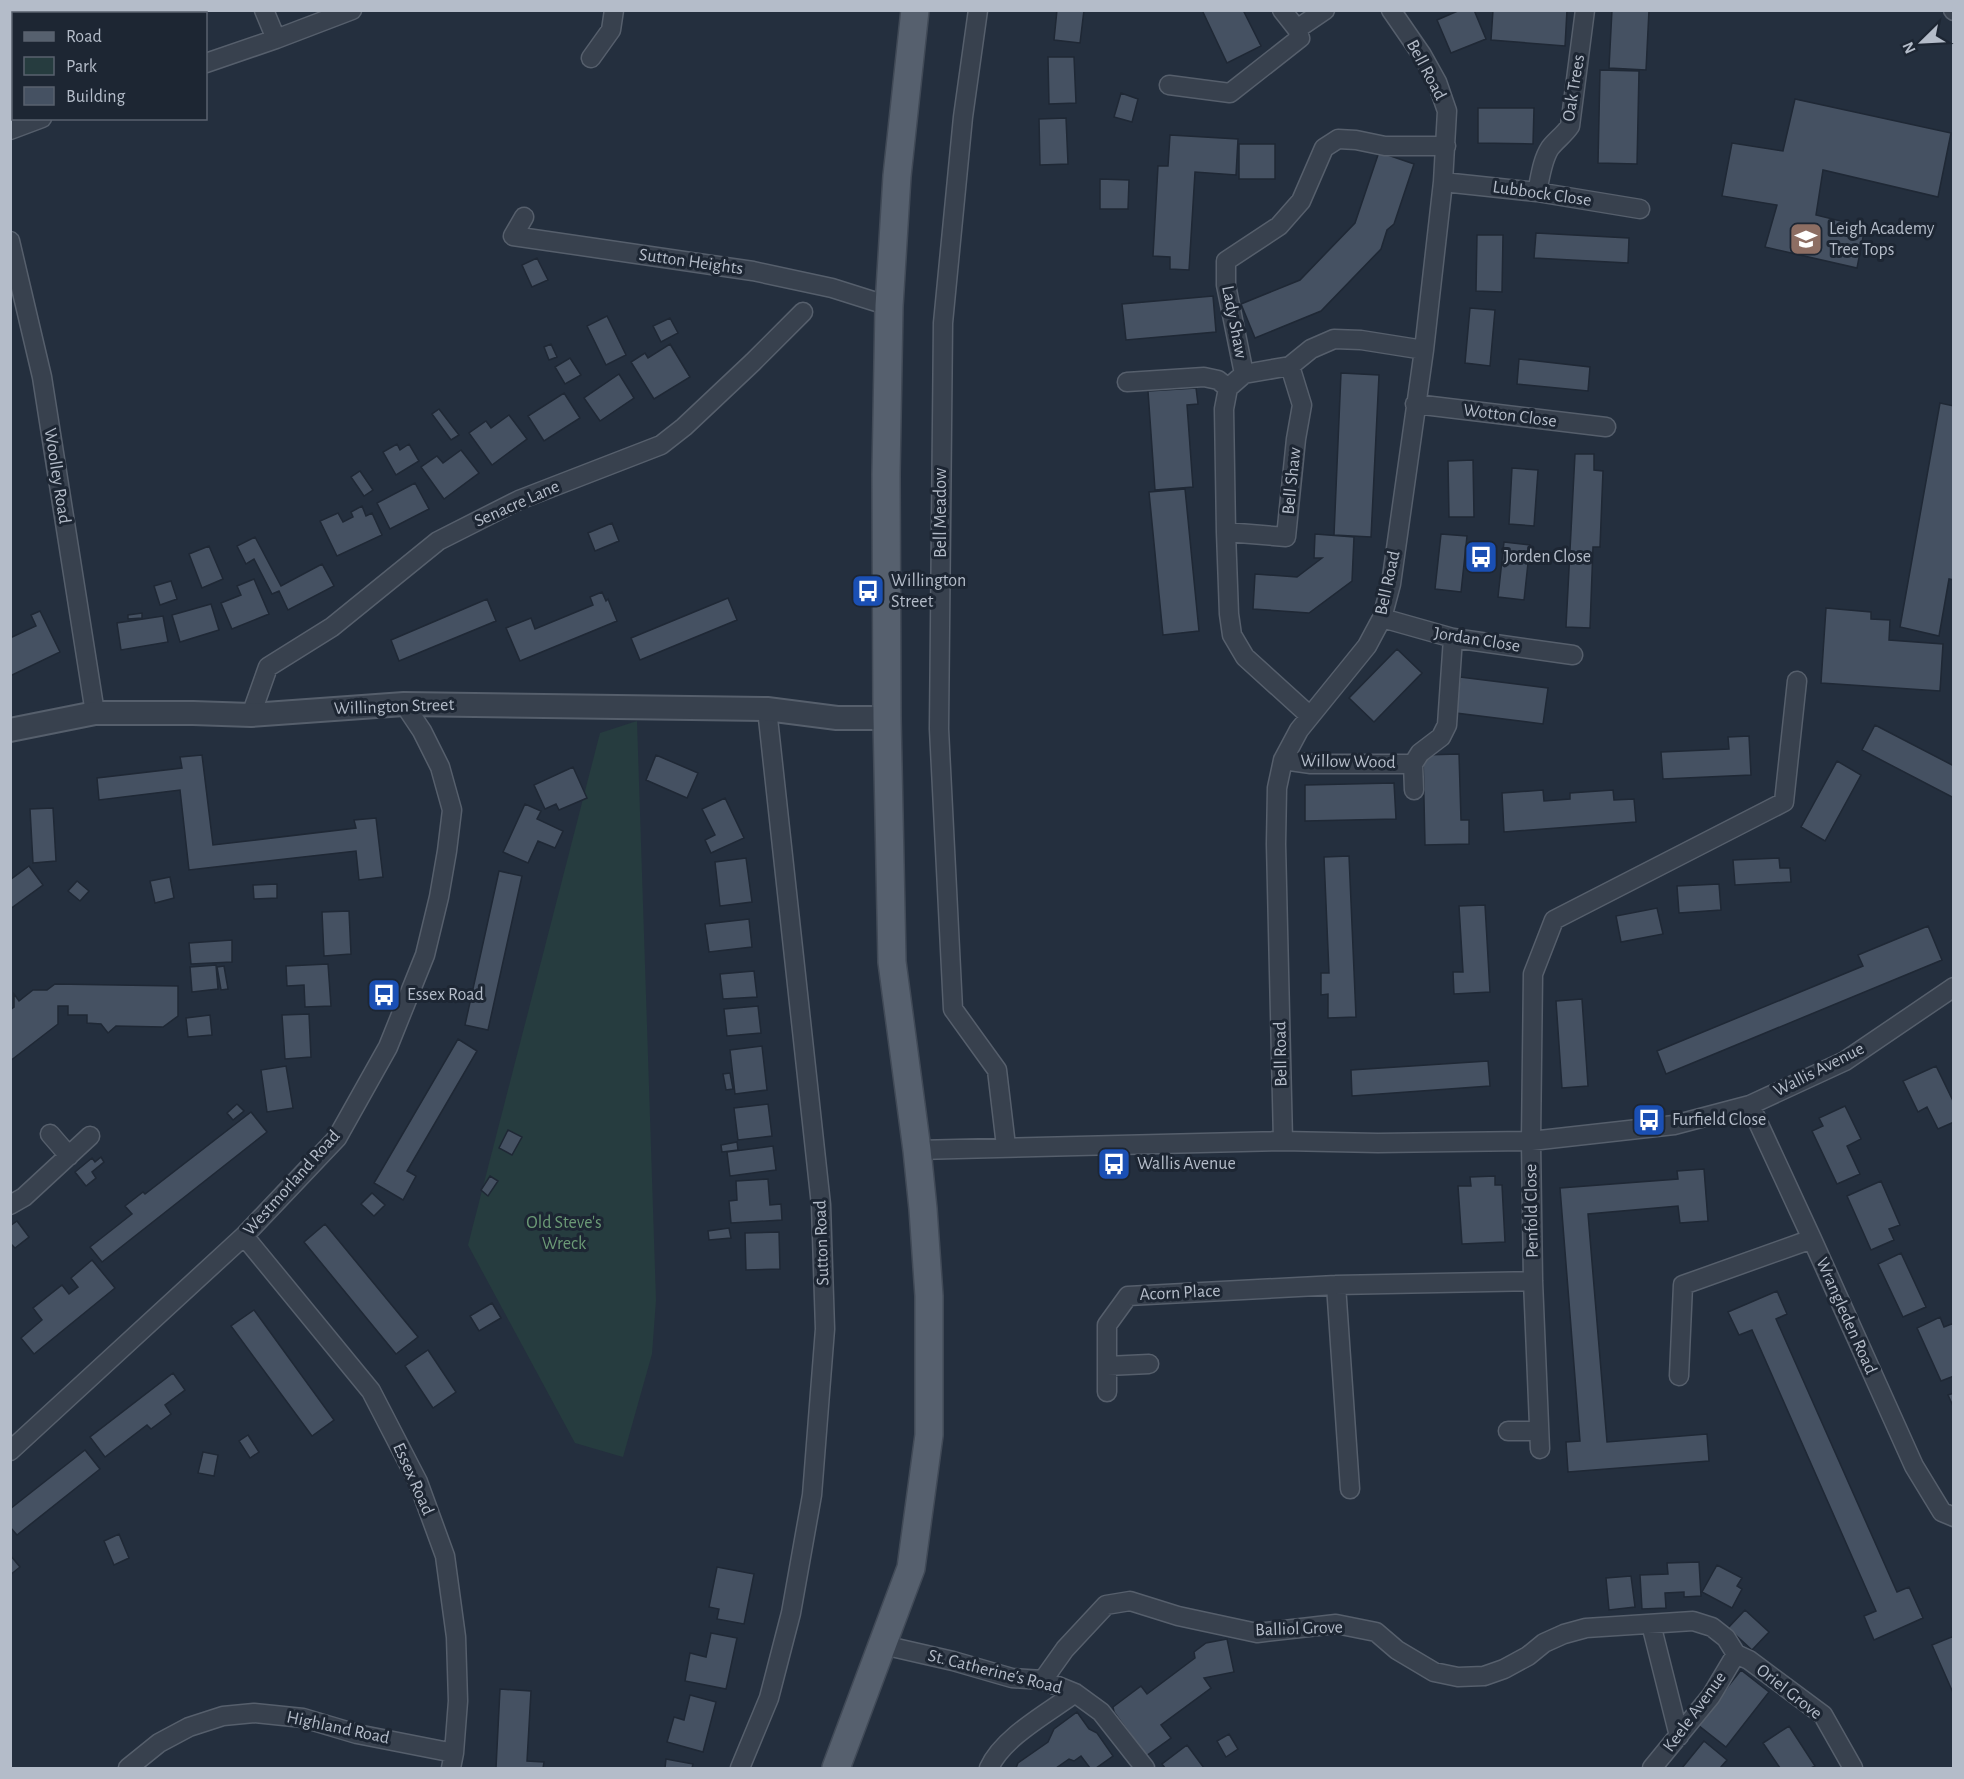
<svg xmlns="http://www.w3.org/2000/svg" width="1964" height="1779" font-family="'Alegreya Sans',sans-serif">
  <rect width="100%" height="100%" fill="#242f3e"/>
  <path fill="#263c3f" d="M637 721 656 1300 652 1354 623 1457 575 1443 468 1245 600 733Z"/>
  <path fill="#455162" stroke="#1f2835" stroke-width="1.5" d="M1057 10H1084L1080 43 1054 40Z
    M1202 10H1243L1261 46 1227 63Z
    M1460 10H1474L1486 39 1451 53 1437 20Z
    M1493 10H1567L1565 46 1491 40Z
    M1612 10H1649L1646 70 1609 68Z
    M1048 57H1074L1076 103 1049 104Z
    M1600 70 1639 71 1637 164 1598 163Z
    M1121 93 1138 99 1132 122 1114 117Z
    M1795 99 1951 133 1938 197 1823 170 1816 215 1865 227 1857 268 1765 247 1777 205 1722 196 1732 143 1783 151Z
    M1478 108H1534L1533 144 1478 143Z
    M1066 118 1068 164 1040 165 1039 119Z
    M1170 135 1238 139 1236 175 1195 172 1189 270 1170 269V257L1153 256 1158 166H1168Z
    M1239 144H1275V179H1239Z
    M1379 152 1414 164 1394 224 1387 230 1381 249 1321 311 1255 338 1241 304 1300 280 1355 223Z
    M1100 179 1129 180 1128 209H1100Z
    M1536 233 1629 238 1628 263 1534 258Z
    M1477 235H1503L1502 292 1476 291Z
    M537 258 548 280 532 287 522 265Z
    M1213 296 1216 332 1126 340 1122 304Z
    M1470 308 1495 310 1490 366 1465 363Z
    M607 316 626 355 606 365 587 326Z
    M670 318 678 333 661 342 653 326Z
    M551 344 557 357 549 360 544 347Z
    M670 344 690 377 654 399 631 362 645 353 648 358Z
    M570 358 581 375 565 384 555 367Z
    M1519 359 1590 367 1588 391 1517 384Z
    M1341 373 1379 375 1371 537 1334 535Z
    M619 374 634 398 600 421 584 398Z
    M1196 388 1198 404 1187 405 1193 487 1155 490 1148 391Z
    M564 393 580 418 544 441 528 416Z
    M1940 403 1954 406V580L1949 579 1939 636 1900 627Z
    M439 409 459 435 451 440 432 414Z
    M509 415 527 439 492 465 469 433 486 421 491 428Z
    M397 444 400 450 409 444 419 461 396 475 383 452Z
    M461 450 479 473 444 499 421 467 437 456 443 463Z
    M1575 454H1594V470L1603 471 1600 547H1593L1590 628 1566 627Z
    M1473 460 1474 517H1449L1448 461Z
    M1512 468 1538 470 1534 526 1509 524Z
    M360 471 373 490 364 496 351 477Z
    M415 483 429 509 390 529 377 503Z
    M1185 489 1199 631 1163 635 1149 492Z
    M362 506 366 516 372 513 382 535 337 556 320 521 338 513 343 522 353 517 351 512Z
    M612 523 619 541 595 551 588 533Z
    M1315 534 1354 537 1352 581 1309 613 1253 609 1255 574 1297 577 1322 558H1314Z
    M1441 534 1467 536 1461 592 1435 589Z
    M255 537 281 586 322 564 334 586 288 610 279 591 272 594 254 559 246 564 237 546Z
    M1504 542 1530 545 1524 600 1498 597Z
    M209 546 223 579 202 588 189 554Z
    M254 579 269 614 232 629 221 603 241 595 237 586Z
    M171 581 177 599 160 605 154 586Z
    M602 592 606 601 608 599 617 621 520 661 506 628 531 618 535 629 593 605 590 597Z
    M728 598 737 620 640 660 631 638Z
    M487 599 496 621 399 661 391 640Z
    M211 604 219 630 180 642 172 615Z
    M1826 608 1871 612V619L1890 620 1889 640 1943 644 1940 691 1821 683Z
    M40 611 60 652 10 676V638L36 626 31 615Z
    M142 613V618L128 619V615Z
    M163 616 168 642 121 650 117 623Z
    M1397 649 1422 673 1374 722 1349 698Z
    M1460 677 1548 688 1543 724 1456 713Z
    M1875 725 1954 766V798L1862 750Z
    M1749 736 1751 775 1663 779 1661 752 1729 749 1728 737Z
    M1459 754 1461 820H1469V844L1425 845 1423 755Z
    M202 755 213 845 356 828 354 820 376 818 383 877 359 880 356 851 189 870 180 790 99 800 97 778 182 768 180 757Z
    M656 755 698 773 687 798 646 780Z
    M1837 761 1861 775 1825 841 1801 827Z
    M573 767 587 798 559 810 556 804 545 809 534 785Z
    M1394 783 1396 819 1305 821V785Z
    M1543 790 1544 801 1570 799V793L1613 790 1614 800 1634 799 1636 822 1504 832 1502 793Z
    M725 798 744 838 711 853 705 840 715 835 702 809Z
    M525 804 541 811 537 819 563 831 555 848 538 841 528 863 503 852Z
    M53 808 56 861 33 863 30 809Z
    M1349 856 1356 1017 1328 1018V994L1321 995V973H1329L1324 857Z
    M746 858 752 902 720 906 715 862Z
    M1779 858 1780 868H1790L1791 882 1735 885 1733 860Z
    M29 866 43 885 10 909V880Z
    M499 871 522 876 488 1030 465 1025Z
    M170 877 174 898 155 903 150 881Z
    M77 881 89 891 80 901 68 891Z
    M277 884V898L254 899 253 885Z
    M1719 884 1721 910 1679 913 1677 886Z
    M1485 905 1490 992 1454 994 1453 972H1463L1459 906Z
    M1657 908 1663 934 1621 942 1616 916Z
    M349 911 351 954 324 956 322 912Z
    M749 919 752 947 709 952 705 924Z
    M1928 926 1942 960 1666 1074 1657 1051 1863 966 1858 955Z
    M232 940V962L191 964 189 943Z
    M328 964 331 1006 305 1007 304 985 287 986 286 966Z
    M216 965 218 989 192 992 190 967Z
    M224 966 228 989 221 990 217 967Z
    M754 971 757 997 723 999 720 974Z
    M55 984 178 986V1016L163 1027 116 1026 108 1033 101 1024 87 1023V1015H68V1006H58V1024L10 1061V1010L14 1007V994L19 1001 33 990H47Z
    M1582 999 1588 1086 1562 1088 1556 1001Z
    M758 1006 761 1033 727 1036 724 1009Z
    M309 1014 311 1057 285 1059 282 1015Z
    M210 1015 212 1035 188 1037 186 1018Z
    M458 1039 477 1051 407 1171 416 1176 403 1200 374 1183Z
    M762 1046 767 1090 735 1094 730 1050Z
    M1488 1061 1490 1086 1352 1096 1351 1070Z
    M286 1066 293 1108 267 1112 261 1070Z
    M1936 1066 1954 1103V1122L1938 1129 1927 1107 1918 1112 1903 1081Z
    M730 1073 733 1089 726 1090 723 1074Z
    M237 1104 244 1111 233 1120 227 1113Z
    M768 1104 772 1136 738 1140 734 1108Z
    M1845 1106 1861 1139 1847 1146 1860 1174 1837 1184 1812 1131 1823 1126 1819 1118Z
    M251 1112 267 1132 102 1262 90 1247 132 1214 125 1206 143 1192 145 1194Z
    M508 1130 522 1137 512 1155 499 1148Z
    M737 1142 738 1150 722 1152 721 1145Z
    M773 1146 776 1170 730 1176 727 1152Z
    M101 1157 104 1162 92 1172 96 1178 86 1186 75 1172 92 1158 95 1162Z
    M1704 1169 1708 1221 1680 1223 1678 1206 1588 1214 1607 1442 1707 1434 1709 1461 1568 1472 1566 1442 1580 1441 1560 1188 1678 1179 1677 1171Z
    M490 1176 498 1181 488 1196 481 1190Z
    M1495 1176V1185H1502L1505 1242 1462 1244 1458 1186H1471L1470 1177Z
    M768 1179 770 1205 781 1204 782 1220 731 1223 729 1201 737 1200 736 1181Z
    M1881 1181 1900 1225 1889 1229 1894 1240 1871 1250 1847 1196Z
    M372 1193 385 1205 374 1216 361 1204Z
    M17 1221 29 1237 15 1248 10 1243V1226Z
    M325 1224 418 1337 396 1354 304 1242Z
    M729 1228 731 1238 709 1240 708 1231Z
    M779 1232 780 1269 746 1270 745 1233Z
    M1901 1253 1926 1307 1903 1317 1878 1264Z
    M92 1260 115 1288 34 1354 21 1338 42 1320 33 1308 62 1285 69 1294 78 1287 71 1278Z
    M1777 1291 1787 1314 1776 1319 1897 1592 1909 1587 1923 1618 1874 1640 1864 1616 1876 1611 1752 1330 1739 1335 1728 1312Z
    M492 1303 501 1318 479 1331 470 1316Z
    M254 1310 334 1420 312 1436 231 1326Z
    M1940 1317 1944 1327 1954 1323V1376L1941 1381 1917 1328Z
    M428 1350 456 1392 433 1408 405 1366Z
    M173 1373 185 1390 165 1405 171 1414 151 1429 147 1425 105 1457 90 1437Z
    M1954 1393V1408L1948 1395Z
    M248 1435 259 1452 250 1458 239 1441Z
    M85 1450 100 1469 17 1535 10 1527V1509Z
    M203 1452 218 1455 214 1476 198 1473Z
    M119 1534 129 1558 114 1565 104 1541Z
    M10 1555 20 1567 10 1575Z
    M1699 1562 1701 1596 1684 1597V1592L1665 1593 1666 1608 1642 1609 1640 1575 1668 1574 1667 1563Z
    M1717 1565 1742 1578 1737 1586 1742 1589 1732 1608 1702 1592Z
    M717 1567 754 1574 744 1624 717 1619 719 1609 709 1607Z
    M1631 1576 1635 1607 1609 1610 1606 1578Z
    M1745 1610 1769 1632 1752 1650 1728 1628Z
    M711 1633 737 1638 726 1689 685 1681 690 1653 706 1657Z
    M1954 1636V1695L1932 1645Z
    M1227 1639 1234 1672 1204 1678 1211 1688 1161 1725 1171 1738 1146 1756 1114 1712 1113 1707 1141 1686 1147 1694 1195 1658 1194 1652 1206 1643Z
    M1741 1670 1769 1692 1726 1747 1698 1725Z
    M500 1689 531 1691 527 1761 544 1762 543 1768H496Z
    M690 1695 716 1702 703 1752 667 1742 674 1717 684 1720Z
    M1077 1712 1089 1729 1097 1733 1113 1756 1096 1768H1090L1081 1756 1074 1761 1069 1759 1056 1768H1016L1018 1763 1048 1742 1054 1729Z
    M1789 1726 1815 1766 1811 1768H1780L1763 1743Z
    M1229 1734 1238 1749 1226 1757 1217 1741Z
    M1704 1741 1727 1760 1720 1768H1682Z
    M1187 1745 1204 1768H1165L1162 1764Z
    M666 1759 693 1764 692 1768H665Z"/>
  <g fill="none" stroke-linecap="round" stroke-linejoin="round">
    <g stroke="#565f6c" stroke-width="21">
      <path id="minor" d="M66 10 67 14
        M264 10 276 39
        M978 10 963 117 943 323 939 729 953 1009 997 1070 1006 1146
        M1282 10 1297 29
        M1953 10 1954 11
        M591 58 611 30 614 10
        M206 63 276 39 352 10
        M1169 85 1230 93 1300 38 1297 29 1325 10
        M10 130 42 118
        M1443 182 1537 192 1640 209
        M1537 192C1540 179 1542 160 1550 148 1556 140 1564 135 1570 126L1585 10
        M524 217 513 236 753 271 832 288 889 306
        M10 241 42 377 95 713
        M1244 374 1226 285V261L1279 226 1301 201 1324 148 1338 139 1356 140 1385 146H1446
        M1127 382 1204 377 1218 380 1228 388
        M1415 404 1606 427
        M1226 532 1286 537 1296 439 1302 405 1290 366
        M1382 618 1453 638 1573 655
        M251 715 268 667 332 627 438 541 519 500 661 445 684 427 753 362 803 312
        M1310 716 1245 657 1232 635 1229 614 1226 532 1224 409 1228 388 1244 374 1290 366 1311 349 1334 339 1361 340 1424 350
        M1283 760 1311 764H1413
        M1414 790 1413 764 1420 753 1441 737 1447 725 1453 638
        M1750 1105 1812 1239 1914 1466 1942 1512 1954 1517
        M50 1134 69 1156
        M1283 1141 1276 844 1277 788 1283 760 1299 730 1367 646 1382 618 1391 584 1424 350 1443 182 1447 111 1437 82 1422 55 1391 10
        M917 1150 1283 1141 1378 1143 1531 1141 1674 1125 1750 1105 1845 1061 1954 987
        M10 1205 24 1197 90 1136
        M244 1236 371 1391 418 1482 445 1556 456 1637 458 1701 454 1753 451 1768
        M1336 1285 1350 1489
        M1107 1366 1149 1364
        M1679 1376 1683 1285 1812 1239
        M1107 1392V1325L1128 1296 1336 1285 1533 1281
        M1508 1431H1539
        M1540 1449 1533 1281 1531 1141 1533 974 1554 920 1784 802 1797 681
        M10 1451 244 1236 337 1138 388 1047 425 955 439 897 447 851 452 810 440 767 422 731 404 704
        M1651 1624 1679 1736
        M883 1645 953 1661 1012 1678 1043 1680 1075 1693 1101 1712 1145 1768
        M1043 1680 1065 1649 1106 1605 1130 1601 1178 1616 1257 1633 1336 1624 1376 1632 1397 1650 1434 1672 1458 1677 1484 1676 1504 1669 1528 1656 1544 1643 1564 1634 1586 1628 1693 1621 1712 1627 1726 1638 1736 1654 1749 1660 1823 1715 1853 1768
        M128 1768 159 1743 189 1727 223 1716 254 1713 303 1718 357 1734 454 1753
        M740 1768 769 1698 791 1613 812 1495 825 1329 821 1205 767 709
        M989 1768C1003 1737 1048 1713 1075 1693
        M1652 1768 1711 1696 1736 1654"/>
    </g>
    <g stroke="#565f6c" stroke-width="26">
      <path id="tertiary" d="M10 730 95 713H193L251 715 404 704 767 709 837 718H887"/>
    </g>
    <g stroke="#414a57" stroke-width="30">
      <path id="primary" d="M836 1768 911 1568 929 1435V1296L923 1209 917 1150 892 962 887 718 886 474 889 306 897 176 915 10"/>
    </g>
    <use href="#minor" stroke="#38414e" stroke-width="18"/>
    <use href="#tertiary" stroke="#38414e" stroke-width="22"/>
    <use href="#primary" stroke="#56606e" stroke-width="27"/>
  </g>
  <defs>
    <g id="school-square" transform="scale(1.725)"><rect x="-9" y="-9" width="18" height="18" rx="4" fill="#8d6e63" stroke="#1d2633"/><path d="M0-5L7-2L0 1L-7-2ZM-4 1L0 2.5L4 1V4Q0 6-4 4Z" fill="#fff"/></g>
    <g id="bus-square" transform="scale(1.725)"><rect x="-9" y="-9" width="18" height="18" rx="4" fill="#1a4fb4" stroke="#1d2633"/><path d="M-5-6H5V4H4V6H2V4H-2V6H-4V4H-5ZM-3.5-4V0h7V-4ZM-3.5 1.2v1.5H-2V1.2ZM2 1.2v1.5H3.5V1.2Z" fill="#fff"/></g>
  </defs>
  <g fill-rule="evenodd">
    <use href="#school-square" x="1806" y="239"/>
    <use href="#bus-square" x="1481" y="557"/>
    <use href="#bus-square" x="868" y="591"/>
    <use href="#bus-square" x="384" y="995"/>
    <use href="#bus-square" x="1649" y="1120"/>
    <use href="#bus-square" x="1114" y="1164"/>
  </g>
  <g text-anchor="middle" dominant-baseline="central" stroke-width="6" stroke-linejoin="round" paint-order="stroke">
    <g font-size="18" fill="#b4bcc9" stroke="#1d2633">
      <text transform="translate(1426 70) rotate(62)">Bell Road</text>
      <text transform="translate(1574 88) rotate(-81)">Oak Trees</text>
      <text transform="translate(1542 194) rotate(8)">Lubbock Close</text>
      <text transform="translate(691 262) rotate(8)">Sutton Heights</text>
      <text transform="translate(1234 322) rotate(79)">Lady Shaw</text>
      <text transform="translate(1510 416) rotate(7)">Wotton Close</text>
      <text transform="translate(57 476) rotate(81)">Woolley Road</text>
      <text transform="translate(1292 481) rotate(-84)">Bell Shaw</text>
      <text transform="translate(517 504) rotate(-24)">Senacre Lane</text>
      <text transform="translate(941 513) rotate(-90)">Bell Meadow</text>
      <text transform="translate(1388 583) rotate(-78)">Bell Road</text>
      <text transform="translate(1477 640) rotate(9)">Jordan Close</text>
      <text transform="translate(394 707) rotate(-2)">Willington Street</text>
      <text transform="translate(1348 762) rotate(1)">Willow Wood</text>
      <text transform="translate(1281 1054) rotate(-91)">Bell Road</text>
      <text transform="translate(1819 1070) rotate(-27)">Wallis Avenue</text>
      <text transform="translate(292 1183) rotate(-48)">Westmorland Road</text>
      <text transform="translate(1532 1211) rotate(-91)">Penfold Close</text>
      <text transform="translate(822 1243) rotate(-92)">Sutton Road</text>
      <text transform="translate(1180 1293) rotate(-3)">Acorn Place</text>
      <text transform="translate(1846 1316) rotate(66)">Wrangleden Road</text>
      <text transform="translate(413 1479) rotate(66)">Essex Road</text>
      <text transform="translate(1299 1629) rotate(-2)">Balliol Grove</text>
      <text transform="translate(995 1672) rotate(14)">St. Catherine's Road</text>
      <text transform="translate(1789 1692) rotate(38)">Oriel Grove</text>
      <text transform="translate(1695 1712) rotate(-54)">Keele Avenue</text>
      <text transform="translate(338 1728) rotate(12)">Highland Road</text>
    </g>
    <g font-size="18" fill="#b4bcc9" stroke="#1d2633" text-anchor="start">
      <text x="1829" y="229">Leigh Academy<tspan x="1829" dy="21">Tree Tops</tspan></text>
      <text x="1504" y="557">Jorden Close</text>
      <text x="891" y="581">Willington<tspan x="891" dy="21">Street</tspan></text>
      <text x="407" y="995">Essex Road</text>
      <text x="1672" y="1120">Furfield Close</text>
      <text x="1137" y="1164">Wallis Avenue</text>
    </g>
    <g font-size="18" fill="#6b9a76" stroke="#1d2633">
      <text x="564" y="1223">Old Steve's<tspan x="564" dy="21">Wreck</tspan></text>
    </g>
  </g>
  <rect width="1964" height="1779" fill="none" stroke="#b4bcc9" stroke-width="24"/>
  <rect x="12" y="12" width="195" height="108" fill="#1d2633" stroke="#59626f" stroke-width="1.5"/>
  <rect x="24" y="32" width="30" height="9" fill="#56606e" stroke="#59626f" stroke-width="1.5"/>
  <text x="66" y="42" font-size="18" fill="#b4bcc9">Road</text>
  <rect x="24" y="57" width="30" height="18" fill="#263c3f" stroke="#59626f" stroke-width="1.5"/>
  <text x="66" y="72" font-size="18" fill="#b4bcc9">Park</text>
  <rect x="24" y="87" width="30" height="18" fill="#455162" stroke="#59626f" stroke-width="1.5"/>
  <text x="66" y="102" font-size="18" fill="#b4bcc9">Building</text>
  <g transform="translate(1922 42) rotate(246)" stroke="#1d2633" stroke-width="4.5" paint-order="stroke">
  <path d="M0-4.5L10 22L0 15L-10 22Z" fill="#b4bcc9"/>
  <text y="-9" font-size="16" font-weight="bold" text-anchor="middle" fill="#b4bcc9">N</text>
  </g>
</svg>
